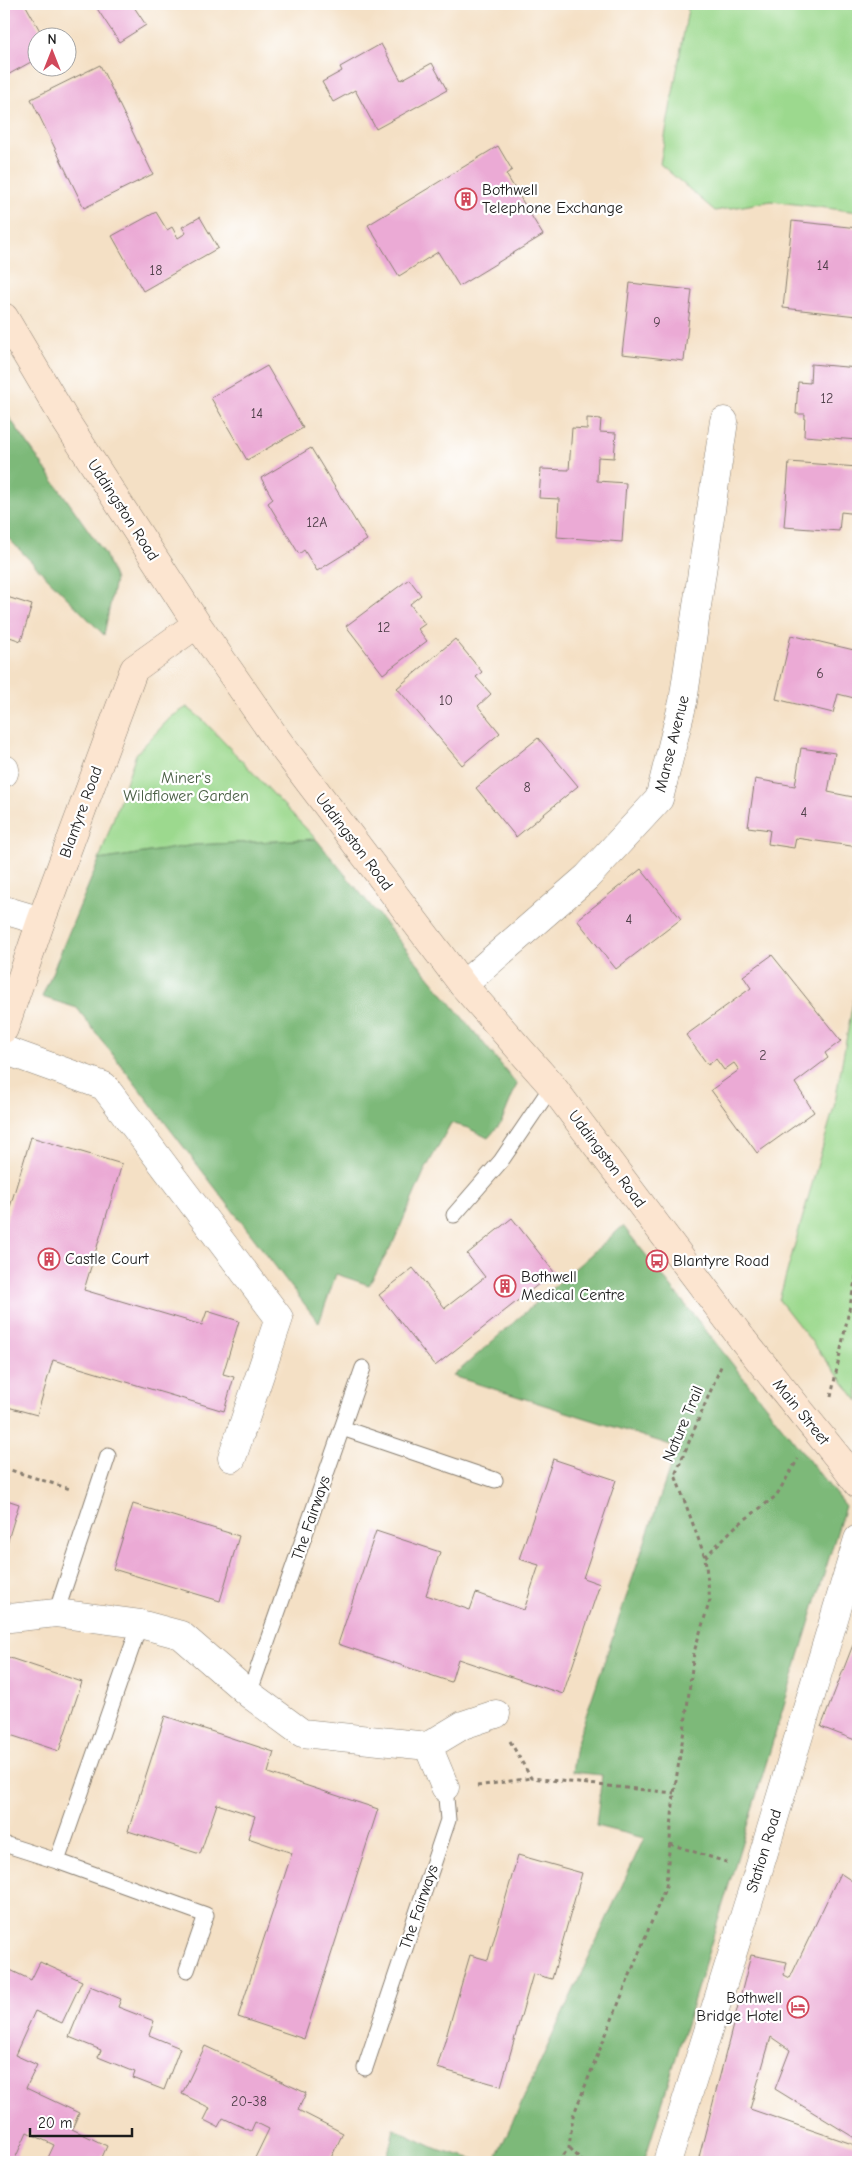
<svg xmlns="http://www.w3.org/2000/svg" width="862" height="2166" font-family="'Comic Neue',sans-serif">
  <rect width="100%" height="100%" fill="#fff"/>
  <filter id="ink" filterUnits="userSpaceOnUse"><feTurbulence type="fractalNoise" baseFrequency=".02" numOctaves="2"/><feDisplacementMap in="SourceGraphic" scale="10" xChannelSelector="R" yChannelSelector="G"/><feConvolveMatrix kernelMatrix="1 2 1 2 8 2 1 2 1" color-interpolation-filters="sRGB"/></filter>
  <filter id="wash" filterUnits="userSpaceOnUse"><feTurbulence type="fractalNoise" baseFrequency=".0096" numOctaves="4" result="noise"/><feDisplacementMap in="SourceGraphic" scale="20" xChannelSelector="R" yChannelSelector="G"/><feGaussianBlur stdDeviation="1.12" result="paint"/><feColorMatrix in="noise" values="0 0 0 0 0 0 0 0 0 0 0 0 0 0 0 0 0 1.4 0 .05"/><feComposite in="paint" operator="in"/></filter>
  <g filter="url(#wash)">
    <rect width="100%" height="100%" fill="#f4e0c5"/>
    <path fill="#9cd98e" stroke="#5c7a55" d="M689 4H858V212L771 201 715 211 660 164Z
      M187 707 203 720 316 839 195 845 99 860 136 754 171 717Z
      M858 974V1401L779 1300 834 1107Z"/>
    <path fill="#7db979" stroke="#4c6a4a" d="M4 410 105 554 115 580 104 635 4 534Z
      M316 839 517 1084 501 1123 488 1138 468 1128 451 1123 424 1172 394 1241 369 1285 336 1274 319 1323 77 1008 42 997 99 860 195 845Z
      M623 1226 845 1506 644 2162H494L644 1838 596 1826 602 1775 572 1772 576 1745 677 1447 453 1376Z
      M394 2129 437 2149 485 2162H386Z"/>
    <g id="blocks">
      <path fill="#ebaad5" d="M4 4H25L44 38H38V58L4 77Z
        M94 4H132L146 25 119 42Z
        M381 44 401 80 432 63 447 90 376 129 355 90 333 102 322 82 342 71 340 67Z
        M100 65 153 174 84 208 31 99Z
        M498 146 512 170 506 174 543 235 459 286 438 252 399 276 368 225Z
        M156 212 167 230 172 227 178 238 186 233 182 227 200 217 218 248 143 291 112 236Z
        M792 221 858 228 857 316 783 308Z
        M630 283 692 290 684 361 622 354Z
        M811 364 858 368V440L804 436 805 414H796L798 382 810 383Z
        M267 366 303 428 247 460 211 398Z
        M587 418 601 419 600 432 616 433 614 458 598 457 597 481 626 483 622 542 557 537 559 499 539 498 541 469 569 470 572 428 587 429Z
        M311 448 367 540 317 571 304 550 299 554 268 503 273 499 261 478Z
        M789 462 858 467V514L841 512 839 531 784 527Z
        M409 579 421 595 410 604 425 624 418 629 427 641 383 674 346 626Z
        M4 596 32 605 21 641 4 635Z
        M791 635 858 651V699L838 694 833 713 776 699Z
        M455 639 482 672 476 677 491 694 478 706 500 733 462 765 397 688Z
        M538 738 578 786 516 837 476 788Z
        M801 748 835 753 828 792 858 798V847L796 838 794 848 768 844 770 830 748 827 755 779 795 786Z
        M641 869 681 919 616 969 577 920Z
        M772 955 841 1041 825 1053 828 1058 795 1083 814 1112 757 1153 711 1090 739 1070 734 1063 724 1070 716 1059 708 1065 686 1035 751 988 743 976Z
        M31 1137 122 1164 84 1290 202 1325 207 1311 239 1321 223 1374 234 1377 224 1411 53 1360 37 1415 4 1406V1227Z
        M512 1218 554 1272 435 1366 379 1295 413 1268 445 1308 485 1277 467 1254Z
        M553 1459 616 1480 583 1578 600 1584 563 1694 458 1659 451 1682 338 1644 376 1531 440 1552 426 1595 470 1610 476 1593 524 1610 539 1565 519 1559Z
        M4 1499 19 1504 4 1553Z
        M133 1504 239 1536 220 1601 113 1569Z
        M858 1632V1731L855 1740 821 1727Z
        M4 1656 82 1682 59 1751 4 1733Z
        M165 1716 274 1752 268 1773 378 1809 304 2039 238 2017 292 1853 248 1838 255 1816 217 1804 200 1854 128 1831Z
        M518 1855 582 1873 552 1979 533 1974 501 2086 437 2068 470 1955 488 1960Z
        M840 1873 858 1885V2140L775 2089 790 2050 771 2037 750 2109 858 2146 854 2162H721L699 2157 751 1955 787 1962 784 1975 790 1978Z
        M40 1962 82 1981 62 2023 35 2011 15 2055 37 2065 26 2088 79 2113 72 2129 107 2146 100 2162H46L54 2145 27 2132 14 2161 4 2156V1967L31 1980Z
        M90 1986 121 1999 118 2007 154 2021 149 2035 180 2048 164 2090 133 2078 135 2072 98 2057 101 2050 69 2037Z
        M205 2046 306 2093 298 2110 343 2133 329 2162H253L269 2129 255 2122 251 2131 223 2118 218 2127 204 2120 210 2108 182 2094Z"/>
    </g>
  </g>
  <g filter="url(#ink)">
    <use href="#blocks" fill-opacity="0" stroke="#887e70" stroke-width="1"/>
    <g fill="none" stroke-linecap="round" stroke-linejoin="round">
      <g stroke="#887e70" stroke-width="17">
        <path id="lane" d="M454 1215 501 1161 552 1086
          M342 1428 495 1480
          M56 1613 108 1456
          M249 1694 363 1368
          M4 1844 57 1861 206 1915 187 1970
          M57 1861 140 1624
          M365 2068 448 1820 445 1787"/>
      </g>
      <g stroke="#887e70" stroke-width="29">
        <path id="street" d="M4 773 5 769
          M4 910 41 921
          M463 985 587 877 659 799 683 702 724 421
          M4 1050 104 1086 279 1318 232 1458
          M4 1616 10 1618 56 1613 140 1624 181 1635 249 1694 302 1733 428 1746 445 1787
          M428 1746 463 1725 496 1714
          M667 2162 758 1872 858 1539"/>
      </g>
      <g stroke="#887e70" stroke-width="29">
        <path id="secondary" d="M4 317 65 420 121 507 197 624 278 741 463 985 552 1086 743 1340
          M4 1029 41 921 134 669 197 624
          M840 1460 858 1484"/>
      </g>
      <path stroke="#887e70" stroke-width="3" stroke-dasharray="4 4" stroke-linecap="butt" d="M831 1397 858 1267
        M4 1468 70 1489
        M705 1557 735 1527 776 1496 798 1459
        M510 1741 531 1778 674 1793
        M477 1786 531 1778
        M670 1844 729 1863
        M570 2148 583 2162
        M559 2162 569 2147 573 2116 666 1886 674 1793 685 1724 694 1652 710 1600 705 1557 675 1475 722 1364"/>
      <use href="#lane" stroke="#fff" stroke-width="15"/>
      <use href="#street" stroke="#fff" stroke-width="28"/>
      <use href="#secondary" stroke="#fce5d0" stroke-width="28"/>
      <g stroke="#887e70" stroke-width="29" stroke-linecap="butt">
        <path id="secondary-bridge" d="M743 1340 840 1460"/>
      </g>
      <use href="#secondary-bridge" stroke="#fce5d0" stroke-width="28"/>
    </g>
  </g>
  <defs>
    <g id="building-ring" transform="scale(1.125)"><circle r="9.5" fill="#fff" stroke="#d1495b" stroke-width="1.5"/><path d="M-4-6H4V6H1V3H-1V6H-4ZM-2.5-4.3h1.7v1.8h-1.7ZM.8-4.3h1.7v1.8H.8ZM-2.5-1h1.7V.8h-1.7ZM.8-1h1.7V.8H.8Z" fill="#d1495b"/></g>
    <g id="bus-ring" transform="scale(1.125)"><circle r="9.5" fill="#fff" stroke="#d1495b" stroke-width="1.5"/><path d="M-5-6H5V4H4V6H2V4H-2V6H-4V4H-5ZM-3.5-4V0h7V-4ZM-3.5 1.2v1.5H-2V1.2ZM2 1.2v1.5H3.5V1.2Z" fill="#d1495b"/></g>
    <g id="hotel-ring" transform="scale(1.125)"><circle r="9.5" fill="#fff" stroke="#d1495b" stroke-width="1.5"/><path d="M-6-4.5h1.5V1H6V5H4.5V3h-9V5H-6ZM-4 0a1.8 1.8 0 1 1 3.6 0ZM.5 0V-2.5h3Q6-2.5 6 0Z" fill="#d1495b"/></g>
  </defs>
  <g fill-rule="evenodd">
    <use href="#building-ring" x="466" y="199"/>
    <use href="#building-ring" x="49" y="1259"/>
    <use href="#bus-ring" x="657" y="1261"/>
    <use href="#building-ring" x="505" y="1286"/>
    <use href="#hotel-ring" x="798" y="2007"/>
  </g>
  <g text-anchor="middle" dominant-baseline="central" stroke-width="4.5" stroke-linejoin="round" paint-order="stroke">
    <g font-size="14" fill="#50404a">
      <text x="823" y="265">14</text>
      <text x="156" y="270">18</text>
      <text x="657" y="322">9</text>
      <text x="827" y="398">12</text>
      <text x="257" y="413">14</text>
      <text x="317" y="522">12A</text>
      <text x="384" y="627">12</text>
      <text x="820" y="673">6</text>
      <text x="446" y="700">10</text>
      <text x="527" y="787">8</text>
      <text x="804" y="812">4</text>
      <text x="629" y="919">4</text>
      <text x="763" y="1055">2</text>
      <text x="249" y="2101">20-38</text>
    </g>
    <g font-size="16" fill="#1c1c1c" stroke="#fff" text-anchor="start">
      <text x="482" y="190">Bothwell<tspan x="482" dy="18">Telephone Exchange</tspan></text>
      <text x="65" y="1259">Castle Court</text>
      <text x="673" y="1261">Blantyre Road</text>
      <text x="521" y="1277">Bothwell<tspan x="521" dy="18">Medical Centre</tspan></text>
      <text x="782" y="1998" text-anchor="end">Bothwell<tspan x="782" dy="18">Bridge Hotel</tspan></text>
    </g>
    <g font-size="16" fill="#1c1c1c" stroke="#fff">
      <text transform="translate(123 510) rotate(57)">Uddingston Road</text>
      <text transform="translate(672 744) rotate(-76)">Manse Avenue</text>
      <text transform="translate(81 812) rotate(-70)">Blantyre Road</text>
      <text transform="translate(354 842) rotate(53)">Uddingston Road</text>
      <text transform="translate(607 1159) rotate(53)">Uddingston Road</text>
      <text transform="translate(801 1412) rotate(51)">Main Street</text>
      <text transform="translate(683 1424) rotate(-67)">Nature Trail</text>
      <text transform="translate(311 1518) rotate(-71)">The Fairways</text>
      <text transform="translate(764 1851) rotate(-73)">Station Road</text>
      <text transform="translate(419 1907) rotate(-71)">The Fairways</text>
    </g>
    <g font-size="16" fill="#495e44" stroke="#fff">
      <text x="186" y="778">Miner's<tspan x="186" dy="18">Wildflower Garden</tspan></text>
    </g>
  </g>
  <rect width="862" height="2166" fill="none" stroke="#fff" stroke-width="20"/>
  <g transform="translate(52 52)"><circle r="24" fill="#ffffff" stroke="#a4a4a4"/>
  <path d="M0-4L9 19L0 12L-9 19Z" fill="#d1495b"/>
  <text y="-8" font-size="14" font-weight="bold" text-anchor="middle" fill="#1c1c1c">N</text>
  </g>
  <path d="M30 2128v8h102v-8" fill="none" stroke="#1c1c1c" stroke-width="2.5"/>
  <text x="38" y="2128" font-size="15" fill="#1c1c1c" stroke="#ffffff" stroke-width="4" paint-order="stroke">20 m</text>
</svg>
